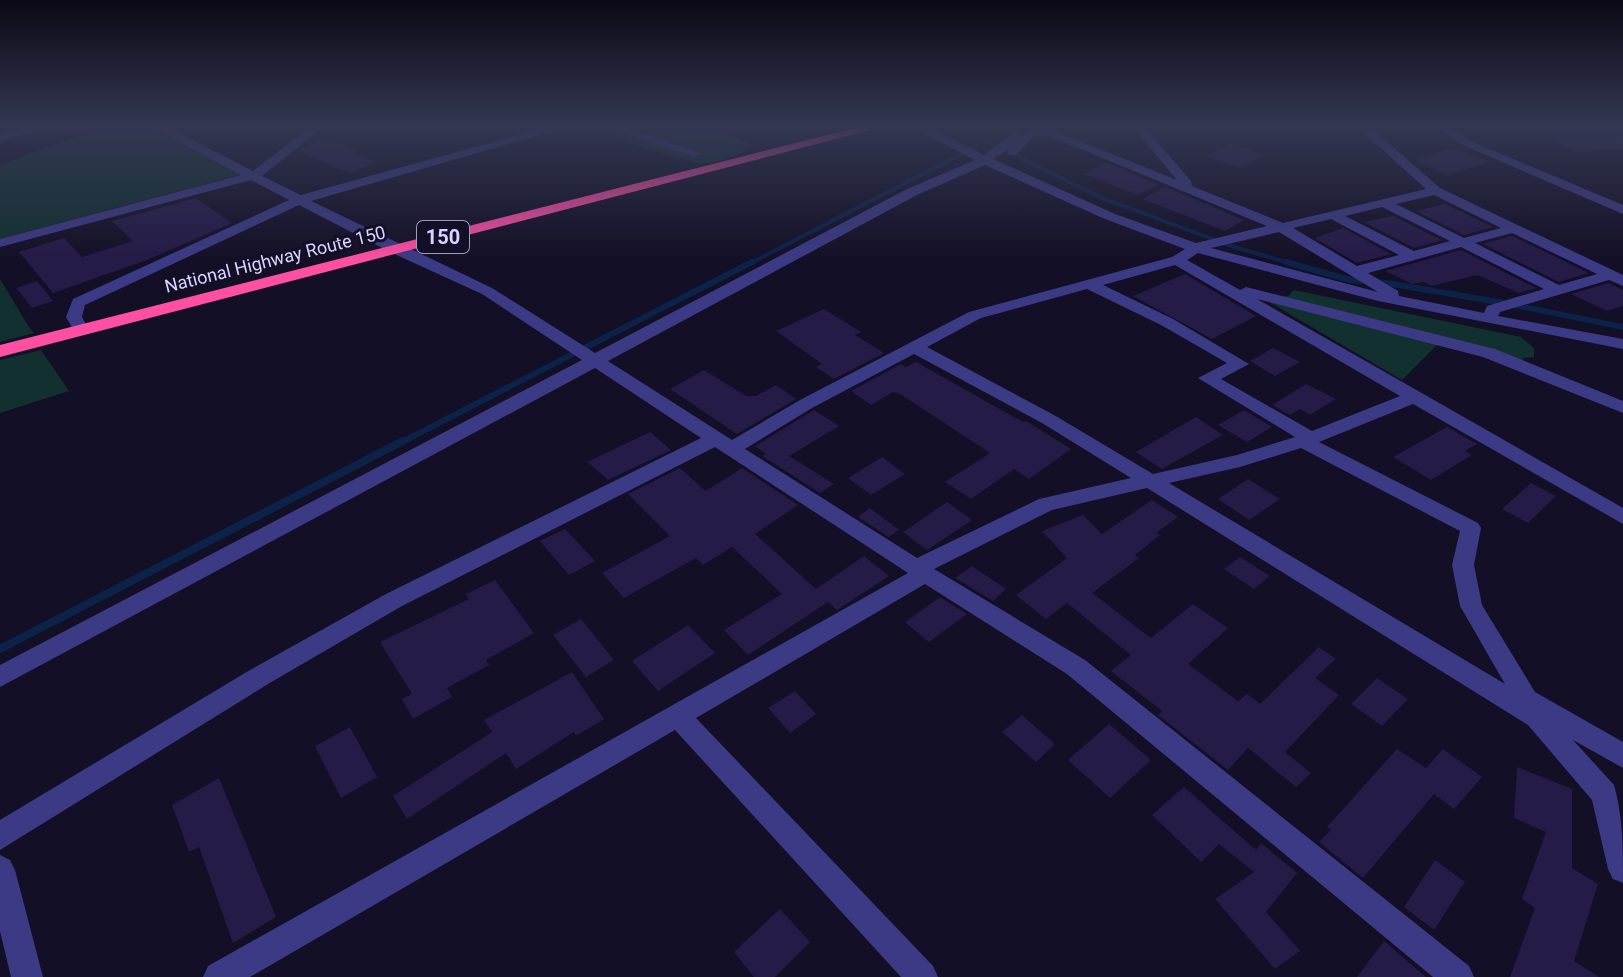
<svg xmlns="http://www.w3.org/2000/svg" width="1623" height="977" font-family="Roboto,sans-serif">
  <rect width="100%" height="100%" fill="#130f26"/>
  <path fill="#12302f" d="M111 124H152L242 174 0 239V165Z
    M586 124H709L754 146C740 154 717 165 700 163 673 159 611 137 586 124Z
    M0 279 29 327 34 333 0 342Z
    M1294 290 1521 337 1534 348V357L1524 358 1520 363 1441 341 1402 380 1254 293 1273 298 1288 296Z
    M41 350 69 391 0 413V360Z"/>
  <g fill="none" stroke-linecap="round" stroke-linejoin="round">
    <path stroke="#0c2248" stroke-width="4" d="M951 124 1102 198 1234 247 1293 264
      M749 264 948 161 978 144 981 139"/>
    <path stroke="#0c2248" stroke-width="6" d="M1286 262 1350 280 1387 283 1504 303 1623 327
      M400 443 752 262"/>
    <path stroke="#0c2248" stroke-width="8" d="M0 649 403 441"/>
  </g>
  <path fill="#241b47" d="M1529 124H1623V150L1573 151Z
    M325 138 358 150 352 152 376 162 350 173 298 151Z
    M1230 144 1265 155 1242 168 1206 157Z
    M1454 148 1490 162 1447 175 1413 160Z
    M1107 163 1159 185 1138 195 1084 174Z
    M1165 187 1244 220 1225 231 1142 199Z
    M196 198 232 223 147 260 53 293 19 252 64 238 82 257 133 241 112 221Z
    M1445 204 1493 227 1464 235 1416 211Z
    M1393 216 1442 240 1414 248 1364 222Z
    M1343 228 1391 254 1357 263 1315 238Z
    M1512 236 1589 273 1559 282 1483 244Z
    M1461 250 1536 288 1519 293 1477 275 1431 286 1424 282 1412 284 1385 271Z
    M1185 274 1256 316 1212 339 1133 296Z
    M37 281 53 301 32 308 16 288Z
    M1609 283 1623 290V306L1607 311 1571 294Z
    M824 309 861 332 855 335 884 353 834 379 816 367 822 364 776 331Z
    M1273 348 1300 362 1275 376 1250 361Z
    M916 362 1023 422 1026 421 1071 449 1029 479 1014 469 971 499 945 482 990 453 900 394 893 392 871 405 851 391 901 364 906 367Z
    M704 370 746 396H756L776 385 796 399 737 434 670 389Z
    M1306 384 1336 399 1310 415 1300 409 1290 415 1272 405Z
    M814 410 839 426 789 456 834 484 820 493 762 456 766 454 755 446Z
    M1244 410 1272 427 1247 442 1218 425Z
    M1196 417 1223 435 1162 469 1136 452Z
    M1447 427 1477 444 1465 451 1472 455 1431 480 1393 457Z
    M650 432 671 450 608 480 587 462Z
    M882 457 905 474 871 495 848 478Z
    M680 468 706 491 742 468 798 505 755 534 816 589 864 556 889 576 837 610 828 602 748 655 724 630 782 594 732 547 703 565 696 558 624 598 602 573 670 536 628 494Z
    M1248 479 1280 499 1249 520 1218 499Z
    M1531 483 1556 496 1528 523 1502 509Z
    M1152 500 1178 517 1156 533 1160 535 1135 555 1139 558 1092 593 1151 638 1193 604 1228 628 1188 664 1238 701 1247 694 1260 704 1319 647 1336 659 1315 678 1339 695 1285 752 1311 773 1296 787 1248 748 1228 770 1158 715 1162 711 1111 671 1131 655 1067 603 1046 619 1016 595 1067 558 1042 531 1083 515 1102 534Z
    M947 502 972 520 927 550 903 532Z
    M870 508 899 530 889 537 858 517Z
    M565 529 595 561 569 575 540 541Z
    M1240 557 1270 576 1254 589 1224 569Z
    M972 566 1006 589 993 601 955 578Z
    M495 580 534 633 486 660 489 665 447 688 452 697 413 719 402 699 412 694 380 642 469 599 466 594Z
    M940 597 967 614 929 642 905 622Z
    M581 619 614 660 586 677 553 635Z
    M688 625 715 653 658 691 632 661Z
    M572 672 604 719 576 736 574 732 516 769 506 753 407 819 393 796 492 732 484 720Z
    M1377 678 1408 699 1382 726 1351 704Z
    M795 691 816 714 790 733 768 708Z
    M1022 715 1055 744 1036 762 1002 732Z
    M1109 724 1151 760 1110 798 1068 760Z
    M350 727 377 777 341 798 315 746Z
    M1397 749 1426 768 1443 749 1482 777 1454 809 1434 794 1363 878 1319 842 1331 830 1327 827Z
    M1517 767 1572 789V868L1598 884 1574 961 1599 977H1510L1535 908 1522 899 1546 832 1514 818Z
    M219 778 276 917 233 943 199 847 189 852 172 805Z
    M1184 787 1256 850 1261 843 1297 873 1266 912 1300 951 1275 969 1215 899 1254 872 1219 844 1201 862 1152 815Z
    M1435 860 1465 882 1434 930 1404 907Z
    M780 909 810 942 775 977H754L734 952Z
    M1384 941 1426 977H1357Z"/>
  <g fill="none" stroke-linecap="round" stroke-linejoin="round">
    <path fill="#3d3a85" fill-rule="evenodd" d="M39 124H57L0 142V135Z
      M146 124H161L253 171 314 124H327L262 176 301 195 558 124H577L311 201 492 288 595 353 907 189 975 160 906 124H921L984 155 1010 135 1004 124H1016L1020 137 1028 130 1049 129 1177 180 1130 124H1142L1191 181 1192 186 1283 223 1426 189 1354 124H1367L1440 188 1623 275V286L1609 280 1500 312 1498 316 1623 339V349L1378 301 1198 253 1187 260 1240 290 1246 287 1495 349 1623 401V413L1483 357 1257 299 1623 508V524L1413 404 1319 442 1478 523 1481 528 1474 565 1482 605 1535 692 1623 742V768L1573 740 1614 785C1623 816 1623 850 1623 883L1613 879 1608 869 1592 800 1528 725 1147 488 1052 510 934 569 1085 660 1469 966 1474 977H1433L1067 674 925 584 696 718 933 966 938 977H901L675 730 250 977H203L208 966 908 573 715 447 402 606 268 684 0 850V820L250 670 386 594 701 438 595 368 0 687V665L582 360 482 294 390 252 299 205 85 305 82 317 89 330 81 335 75 333 66 317 73 299 289 200 251 180 0 247V239L241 175ZM1035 135H1047L1267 226 1196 243 1115 214 993 159 1008 150V155H1016ZM985 165 1105 219 1185 249 1172 257 969 312 800 400 732 440 608 361 917 195ZM1434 195 1501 228 1464 238 1396 204ZM1382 207 1450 241 1414 251 1345 216ZM1331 219 1399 255 1357 266 1293 228ZM1279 232 1378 292 1211 248ZM1512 233 1597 274 1559 285 1475 243ZM1461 247 1544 289 1487 306 1484 313 1399 296 1398 291 1368 273ZM1175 265 1400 396 1312 431 1221 379 1249 364 1173 319 1103 285ZM1087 289 1161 325 1227 363 1198 378 1295 437 1237 455 1153 474 1054 415 927 347 981 318ZM914 354 1042 423 1131 478 1039 499 917 558 745 449 812 408ZM1301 448 1460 531 1452 565 1460 606 1505 684 1169 483 1240 467Z
      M598 124H616L703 154 693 157Z
      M1430 124H1444L1473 142 1623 205V214L1465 146Z
      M0 855 10 860 15 870 43 977H11L0 931Z"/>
    <path fill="#ff4fa3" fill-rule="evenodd" d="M870 124H893L0 357V345Z"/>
  </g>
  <linearGradient id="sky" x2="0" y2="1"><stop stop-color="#0a0815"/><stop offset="0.48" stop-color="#333752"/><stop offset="1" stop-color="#333752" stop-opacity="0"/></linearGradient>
  <rect width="1623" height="261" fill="url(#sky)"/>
  <g text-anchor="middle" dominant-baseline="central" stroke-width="6" stroke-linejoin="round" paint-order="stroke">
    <g font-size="18" fill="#d9d4ff" stroke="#130f26">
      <text transform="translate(275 259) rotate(-14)">National Highway Route 150</text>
    </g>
    <rect fill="#130f26" stroke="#9e99be" stroke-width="2" x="417" y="221" width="52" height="32" rx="6"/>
    <g font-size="20" font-weight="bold" fill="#d9d4ff">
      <text x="443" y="237">150</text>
    </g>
  </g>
</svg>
